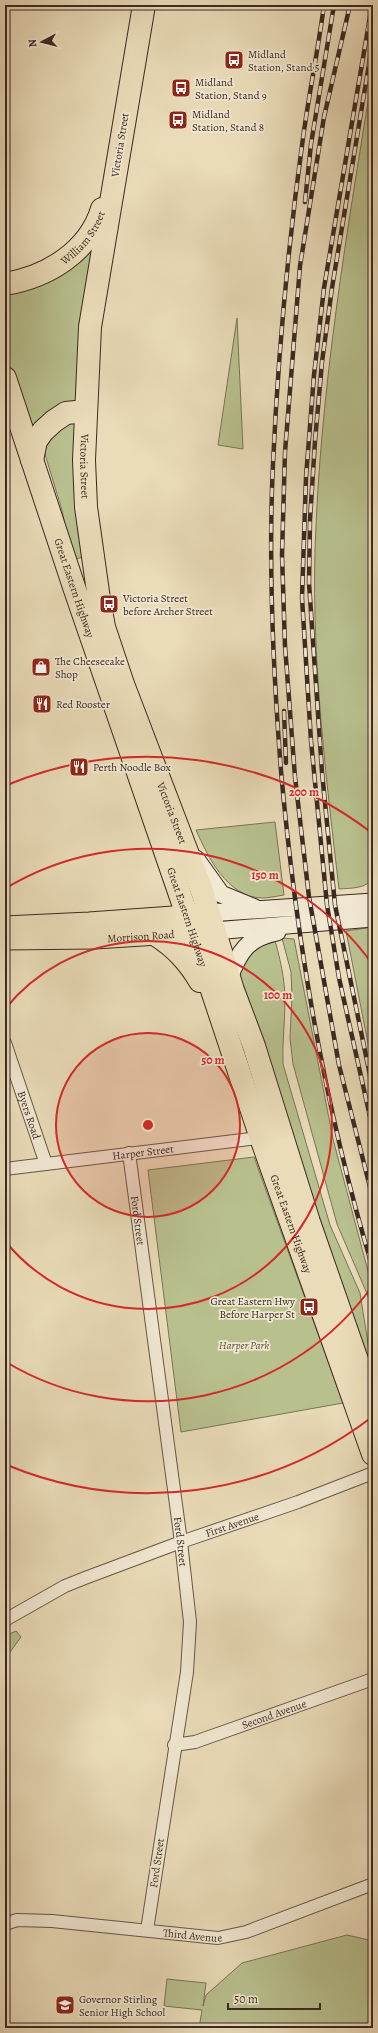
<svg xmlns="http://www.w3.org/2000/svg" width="378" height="2033" font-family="Alegreya,serif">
  <rect width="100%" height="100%" fill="#eadcb9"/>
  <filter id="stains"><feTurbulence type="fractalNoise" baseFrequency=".005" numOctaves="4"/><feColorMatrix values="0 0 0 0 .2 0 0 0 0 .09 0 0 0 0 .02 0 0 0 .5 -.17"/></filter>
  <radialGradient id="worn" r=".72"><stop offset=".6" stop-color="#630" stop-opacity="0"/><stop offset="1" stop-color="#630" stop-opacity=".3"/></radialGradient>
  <path fill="#b8c08e" stroke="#797458" d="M373 71V878C366 889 351 888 339 889 326 777 312 664 315 551 320 389 347 231 373 71Z
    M94 233 77 409 37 436 23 413 5 363V287Z
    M237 318 243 449 218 445Z
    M78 419 83 557 72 560 62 510 44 451 48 432Z
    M275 822 284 895C277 896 269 898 262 898 227 897 208 857 196 830Z
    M373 927V1069L346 931Z
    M274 937C280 958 285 979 285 1001 285 1023 282 1043 283 1064L330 1225 360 1293 373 1375V1389L238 978 242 958Z
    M282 938 294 939 333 1139 373 1290V1316L368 1296 337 1224 293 1064 290 1038 292 997 291 972Z
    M254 1157 343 1403 181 1432 148 1170Z
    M16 1631 21 1637 5 1659V1636Z
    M347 1935 373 1941V2028H199L202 2010 164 2006 167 1979 206 1983 203 2006 206 1995 242 1963Z"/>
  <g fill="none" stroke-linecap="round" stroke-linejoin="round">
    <g stroke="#665648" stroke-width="14">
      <g id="street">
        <path id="s1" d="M5 1043 46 1164"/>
        <path id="s2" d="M129 1153 181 1542 190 1622 187 1672 147 1930"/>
        <path id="s3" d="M5 1169 266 1137"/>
        <path id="s4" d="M5 1620 65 1586 85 1578 181 1542 298 1502 373 1473"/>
        <path id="s5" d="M174 1745 195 1742 373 1679"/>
        <path id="s6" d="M5 1924 17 1920 52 1921 218 1938 246 1932 373 1884"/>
      </g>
    </g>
    <g stroke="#3a2922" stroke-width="19">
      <path id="secondary" d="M196 859 221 894 255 908
        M208 913 373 902
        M214 931 373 918
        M229 978C239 952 247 938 277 932"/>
    </g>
    <g stroke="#3a2922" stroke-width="21">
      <g id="primary">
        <path d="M5 926 89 922 201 914"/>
        <path id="s7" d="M5 940 95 939 206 932"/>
      </g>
    </g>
    <g stroke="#3a2922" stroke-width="24">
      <g id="highway">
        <path id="s8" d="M144 5 90 327 84 460 86 507 99 599 104 627 123 684 202 891 233 990 254 1046 309 1222 373 1406"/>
        <path id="s9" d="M5 284C47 277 89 252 102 209"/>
        <path id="s10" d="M5 378 74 587 187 915 261 1138 373 1454"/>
        <path d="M32 460 36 441 43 431 54 421 66 413 86 411"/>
        <path d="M156 935C176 948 188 961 200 981"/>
      </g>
    </g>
    <use href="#street" stroke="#f1e8d2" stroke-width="12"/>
    <use href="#secondary" stroke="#f1e8d2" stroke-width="17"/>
    <use href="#primary" stroke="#eadcb9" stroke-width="19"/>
    <use href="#highway" stroke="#eadcb9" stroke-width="22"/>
    <g stroke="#3a2922" stroke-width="4.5">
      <path id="rail" d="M324 5C318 50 309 94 303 138 288 246 278 355 273 464 268 567 273 669 281 771 296 939 324 1107 373 1269
        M350 5 324 117 300 266 285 452 282 555 285 646 295 777 309 897 339 1065 373 1199
        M372 5 324 288 314 375 306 477 302 598 311 741 327 905 339 978 373 1130
        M373 40 332 288 322 362 315 441 310 520 309 583 322 772 335 905 373 1090
        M305 202 311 144 334 5
        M284 711 286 763"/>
    </g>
    <use href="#rail" stroke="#f1e8d2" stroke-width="3" stroke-dasharray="9" stroke-linecap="butt"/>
  </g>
  <circle cx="148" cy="1125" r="92" fill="#d62828" fill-opacity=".12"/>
  <g fill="none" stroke="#d62828" stroke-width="2">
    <circle cx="148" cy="1125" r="92"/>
    <path d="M5 1009A184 184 0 1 1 5 1241"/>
    <path d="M373 1285A276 276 0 0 1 6 1362M6 888A276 276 0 0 1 373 965"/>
    <path d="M372 1417A368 368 0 0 1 7 1465M7 785A368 368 0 0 1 372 833"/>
  </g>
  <defs>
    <g id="bus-square" transform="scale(1)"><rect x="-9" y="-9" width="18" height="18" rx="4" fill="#8f2418" stroke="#f1e8d2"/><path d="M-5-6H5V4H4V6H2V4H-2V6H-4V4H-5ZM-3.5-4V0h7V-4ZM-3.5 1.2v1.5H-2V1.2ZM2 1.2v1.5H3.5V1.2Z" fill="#fff"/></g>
    <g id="shop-square" transform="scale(1)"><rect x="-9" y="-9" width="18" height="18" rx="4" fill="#8f2418" stroke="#f1e8d2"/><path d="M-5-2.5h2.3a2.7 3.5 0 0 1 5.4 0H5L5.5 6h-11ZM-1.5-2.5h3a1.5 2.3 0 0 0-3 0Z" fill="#fff"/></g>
    <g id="restaurant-square" transform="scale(1)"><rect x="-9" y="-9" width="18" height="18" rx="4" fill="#8f2418" stroke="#f1e8d2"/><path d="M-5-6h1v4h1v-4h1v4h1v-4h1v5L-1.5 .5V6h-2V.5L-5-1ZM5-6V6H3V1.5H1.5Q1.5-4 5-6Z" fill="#fff"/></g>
    <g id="school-square" transform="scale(1)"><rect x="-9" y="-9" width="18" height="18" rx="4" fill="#8f2418" stroke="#f1e8d2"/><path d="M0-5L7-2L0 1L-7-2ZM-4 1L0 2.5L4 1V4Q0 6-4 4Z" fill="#fff"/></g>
  </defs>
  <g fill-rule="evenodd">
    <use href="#bus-square" x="234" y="60"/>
    <use href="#bus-square" x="181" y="88"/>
    <use href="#bus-square" x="178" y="120"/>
    <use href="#bus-square" x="109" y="604"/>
    <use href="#shop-square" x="41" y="667"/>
    <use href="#restaurant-square" x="42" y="704"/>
    <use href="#restaurant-square" x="79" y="767"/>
    <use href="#bus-square" x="309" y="1307"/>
    <use href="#school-square" x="65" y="2005"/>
  </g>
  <g text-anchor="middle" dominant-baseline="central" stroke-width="3.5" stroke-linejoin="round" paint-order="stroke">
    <g font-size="11" fill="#3a2922" stroke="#f1e8d2" text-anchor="start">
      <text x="248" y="54">Midland<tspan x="248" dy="13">Station, Stand 5</tspan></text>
      <text x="195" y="82">Midland<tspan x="195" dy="13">Station, Stand 9</tspan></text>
      <text x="192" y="114">Midland<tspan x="192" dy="13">Station, Stand 8</tspan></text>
      <text x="123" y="598">Victoria Street<tspan x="123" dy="13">before Archer Street</tspan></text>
      <text x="55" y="661">The Cheesecake<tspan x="55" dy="13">Shop</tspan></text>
      <text x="56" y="704">Red Rooster</text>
      <text x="93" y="767">Perth Noodle Box</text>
      <text x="295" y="1301" text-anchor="end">Great Eastern Hwy<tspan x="295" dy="13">Before Harper St</tspan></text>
      <text x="79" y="1999">Governor Stirling<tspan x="79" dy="13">Senior High School</tspan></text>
    </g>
    <g font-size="11" fill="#3a2922" stroke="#f1e8d2">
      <text transform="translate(120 145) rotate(-81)">Victoria Street</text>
      <text stroke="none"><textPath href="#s9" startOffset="94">William Street</textPath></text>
      <text stroke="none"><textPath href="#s8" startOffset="466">Victoria Street</textPath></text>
      <text stroke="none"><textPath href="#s10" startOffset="221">Great Eastern Highway</textPath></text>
      <text stroke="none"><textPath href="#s8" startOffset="826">Victoria Street</textPath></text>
      <text stroke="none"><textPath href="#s10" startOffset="569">Great Eastern Highway</textPath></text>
      <text stroke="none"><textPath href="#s7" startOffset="136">Morrison Road</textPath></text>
      <text stroke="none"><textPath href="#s1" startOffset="76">Byers Road</textPath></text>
      <text stroke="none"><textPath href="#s3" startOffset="139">Harper Street</textPath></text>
      <text stroke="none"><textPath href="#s2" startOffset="68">Ford Street</textPath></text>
      <text stroke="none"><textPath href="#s10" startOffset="893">Great Eastern Highway</textPath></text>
      <text stroke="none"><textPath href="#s4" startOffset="247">First Avenue</textPath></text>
      <text stroke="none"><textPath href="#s2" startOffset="392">Ford Street</textPath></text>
      <text stroke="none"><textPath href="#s5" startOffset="105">Second Avenue</textPath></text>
      <text transform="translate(157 1863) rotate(-82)">Ford Street</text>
      <text stroke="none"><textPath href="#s6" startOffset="189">Third Avenue</textPath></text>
    </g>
    <g font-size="11" font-style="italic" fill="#5a4f3d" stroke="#f1e8d2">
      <text x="244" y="1345">Harper Park</text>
    </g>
  </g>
  <circle cx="148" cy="1125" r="6" fill="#d62828" stroke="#f1e8d2" stroke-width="2"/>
  <g font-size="12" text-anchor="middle" font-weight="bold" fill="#d62828" stroke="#f1e8d2" stroke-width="3.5" stroke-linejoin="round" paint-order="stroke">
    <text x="304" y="796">200 m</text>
    <text x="265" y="879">150 m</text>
    <text x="278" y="999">100 m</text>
    <text x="213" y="1064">50 m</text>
  </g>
  <rect width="378" height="2033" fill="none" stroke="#eadcb9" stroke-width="20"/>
  <rect x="6" y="6" width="366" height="2021" fill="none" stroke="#3a2922" stroke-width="2"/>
  <rect x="10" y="10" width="358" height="2013" fill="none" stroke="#3a2922"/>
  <g transform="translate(42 42) rotate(263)" stroke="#f1e8d2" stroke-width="3" paint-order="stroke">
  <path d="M0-3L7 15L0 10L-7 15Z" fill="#3a2922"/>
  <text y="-6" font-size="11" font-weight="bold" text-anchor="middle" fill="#3a2922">N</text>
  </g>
  <path d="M228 2003v6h92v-6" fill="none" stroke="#3a2922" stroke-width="2"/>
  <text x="234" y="2003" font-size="12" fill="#3a2922" stroke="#f1e8d2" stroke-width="3" paint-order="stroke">50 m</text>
  <rect width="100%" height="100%" filter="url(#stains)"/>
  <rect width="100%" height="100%" fill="url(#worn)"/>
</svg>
